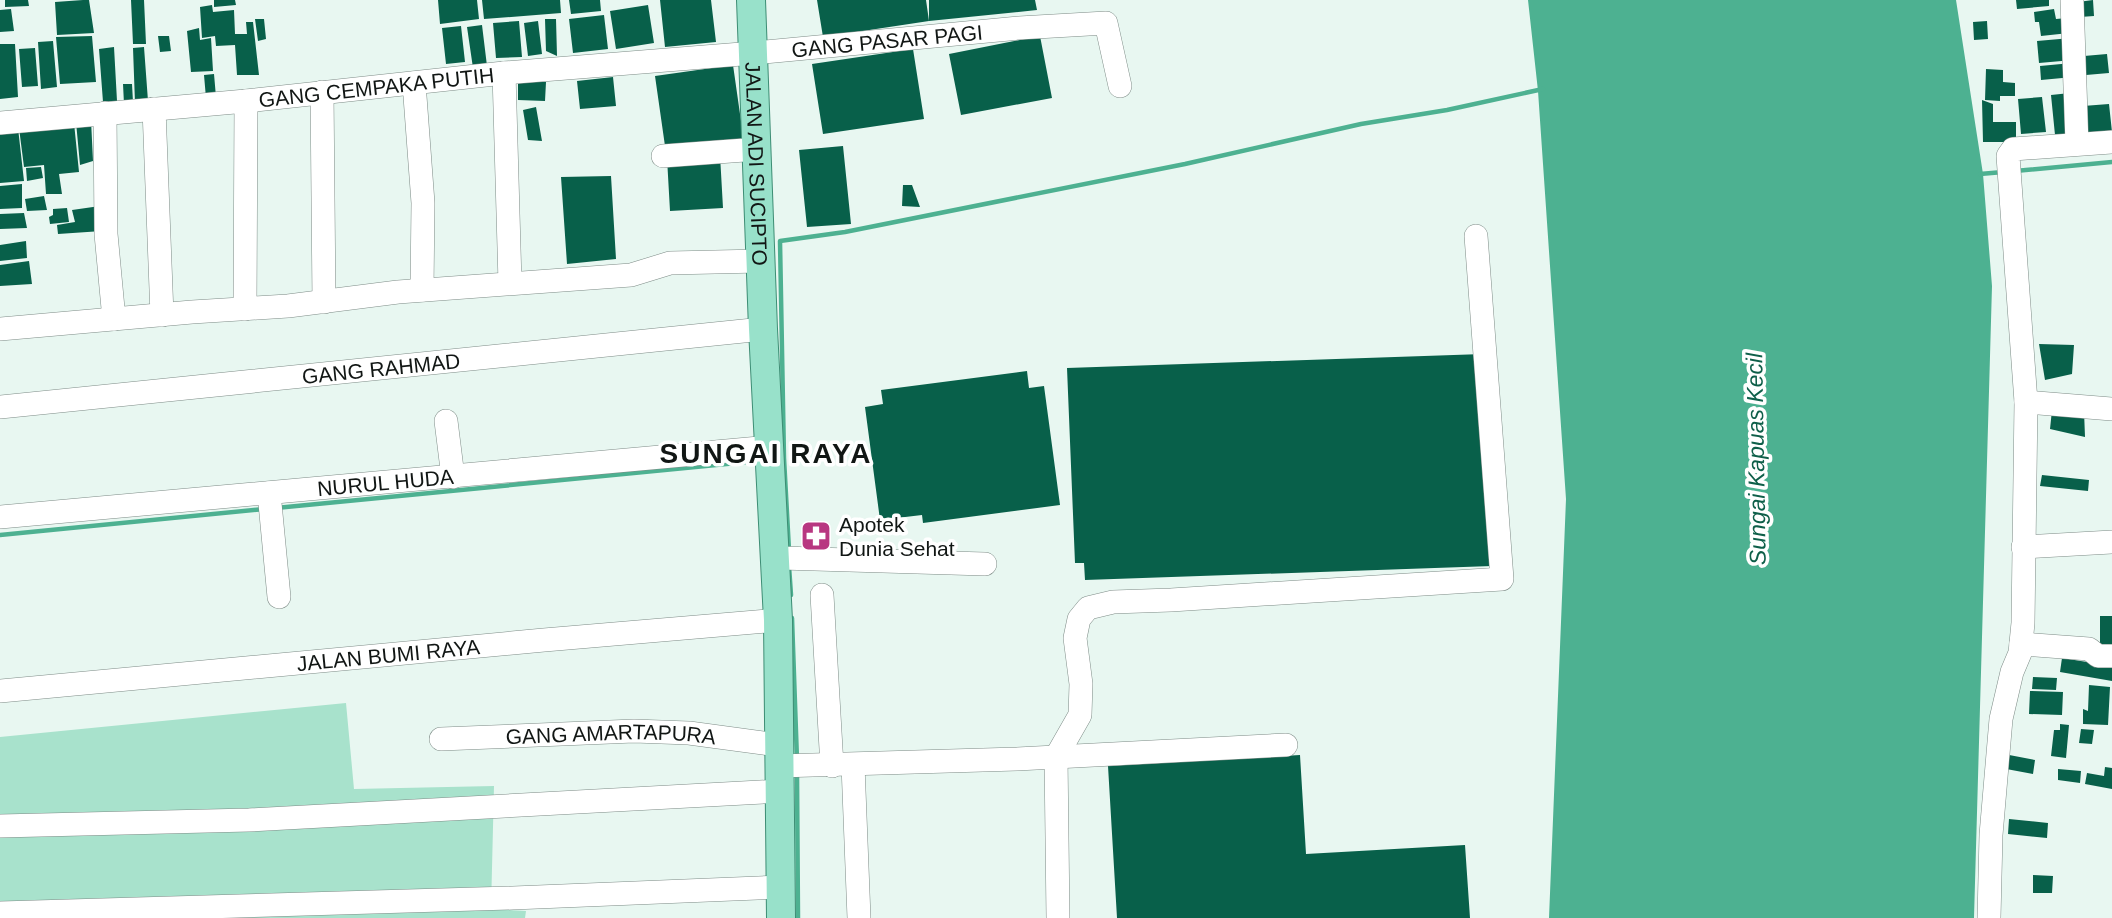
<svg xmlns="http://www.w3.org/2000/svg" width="2112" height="918" font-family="Arial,sans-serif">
  <rect width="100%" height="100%" fill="#e8f7f1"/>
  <path fill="#a8e2cc" d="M346 703 354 789 494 786 491 909 526 911 525 918H0V737Z"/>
  <path fill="#4db191" d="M1528 0H1956L1983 174 1992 286 1974 918H1549L1566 499 1538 91Z"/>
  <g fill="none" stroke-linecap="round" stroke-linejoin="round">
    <path stroke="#4db191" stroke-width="4.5" d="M2015 171 2112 162
      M1980 174 2003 172
      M276 508 747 462
      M0 535 264 509
      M789 550 784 458 780 241 845 232 1185 164 1361 124 1447 110 1543 89
      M789 566 791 595
      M792 618 797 760
      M797 772 798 918"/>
  </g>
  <path fill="#08604a" d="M5 0H28L29 6 5 7Z
    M83 0H89L94 33 57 35 55 2Z
    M131 0H144L146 44H133Z
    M214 0H235L236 5 214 7Z
    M438 0H477L479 19 440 24Z
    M482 0H560L561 13 484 19Z
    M569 0H600L601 11 571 14Z
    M660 0H711L716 42 665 47Z
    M817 0H926L929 21 823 37Z
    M929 0H1035L1037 10 929 21Z
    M2016 0H2049V6L2017 9Z
    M2093 0 2094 16 2080 17 2078 2Z
    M212 5 213 12 234 10 235 34H247L246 22H253L259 75H237L235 45 216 46 215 36 202 38 200 7Z
    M648 5 654 43 616 49 610 11Z
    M11 9 14 31 0 32V10Z
    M2054 9 2056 19 2067 18 2069 33 2041 36 2039 22H2035L2034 12Z
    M604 15 608 49 573 53 569 19Z
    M255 19H264L266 39 258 41Z
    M545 19H556L557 56 546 51Z
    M519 21 522 57 496 58 493 23Z
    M538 21 542 54 528 56 524 23Z
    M1987 21 1988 39 1974 40 1973 22Z
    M482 25 487 66 473 68 467 27Z
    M461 26 465 62 446 64 442 28Z
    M199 28 200 40 211 38 213 71 191 72 187 31Z
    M92 36 96 82 60 84 56 37Z
    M158 36H169L171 51 160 52Z
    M1040 36 1052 98 961 115 949 54Z
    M2071 38 2073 60 2039 63 2037 41Z
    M53 41 57 87 41 89 38 42Z
    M0 44H15L18 97 0 99Z
    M114 47 117 101 103 102 99 49Z
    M144 47 148 101 135 103 133 48Z
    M35 48 38 86 22 87 19 49Z
    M913 49 924 119 823 134 812 64Z
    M2107 54 2109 73 2086 75 2084 56Z
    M2072 63 2073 77 2041 80 2040 66Z
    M733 65 744 142 666 153 655 76Z
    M1986 69 2003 70V82L2015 83V96H2000V101L1985 100Z
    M214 74 216 97 206 98 204 75Z
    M613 77 616 106 580 109 577 81Z
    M518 81 546 82 545 101 518 100Z
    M123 84H132L133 102 124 104Z
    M2070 93 2074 133 2055 135 2051 95Z
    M2042 97 2046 132 2021 134 2018 99Z
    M1982 100 1993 104V122H2016V142H1983Z
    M2109 104 2112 132 2085 134 2083 106Z
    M536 107 542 141 528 140 523 110Z
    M91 120 93 161 80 165 76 122Z
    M74 123 79 172 59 174 62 194H46L44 165 24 167 19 128Z
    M18 128 24 181 0 183V129Z
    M843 146 851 224 807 227 799 150Z
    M720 155 723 208 670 211 667 158Z
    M41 167 43 178 27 181 26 168Z
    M611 176 616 259 567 264 561 177Z
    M22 184V208L0 209V186Z
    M903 185H912L920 207 902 206Z
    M44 196 47 210 27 211 25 199Z
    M100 206 102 231 58 234 57 225 75 222 72 210Z
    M67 208 69 222 50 224 49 217 53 215V209Z
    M24 213 27 228 0 229V214Z
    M26 241 27 258 0 261V245Z
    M29 261 32 284 0 286V265Z
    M2039 344 2074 345 2072 374 2045 380Z
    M1483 354 1492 566 1085 580 1084 563H1075L1067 368Z
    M1027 371 1029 388 1044 386 1060 505 923 523 922 515 880 520 865 407 883 404 881 390Z
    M2052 410 2084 411 2085 437 2050 429Z
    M2042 475 2089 480 2088 491 2040 486Z
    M2100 616H2112V648H2100Z
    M2062 658 2112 666V681L2060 672Z
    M2033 677 2057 678 2056 690 2032 689Z
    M2089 685 2110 687 2108 725 2083 724V709L2088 711Z
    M2030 691 2063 692 2062 715 2029 714Z
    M2060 724 2069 725 2066 758 2051 756 2054 730H2060Z
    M2081 729 2094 730 2092 744 2079 743Z
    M2004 754 2035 760 2033 774 2001 768Z
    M1300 755 1306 854 1465 845 1470 918H1117L1108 766Z
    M2105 767 2112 768V789L2085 784 2087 773 2104 776Z
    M2058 769 2081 771 2080 783 2058 780Z
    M2009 819 2048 823 2047 838 2008 834Z
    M2033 875 2053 876 2052 893H2033Z"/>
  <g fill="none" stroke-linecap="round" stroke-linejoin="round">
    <g stroke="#7e8c87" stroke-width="24">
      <g id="minor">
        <path d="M2072 0 2077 144"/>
        <path d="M504 73 510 283"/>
        <path d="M414 83 423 203 422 290"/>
        <path d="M322 92 324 302"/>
        <path d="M154 109 162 315"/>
        <path d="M105 113 106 234 114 319"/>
        <path id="s1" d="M0 123 246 101 504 73 754 53 1019 28 1106 23 1120 86"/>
        <path d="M663 156 758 149"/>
        <path d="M245 309 246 101"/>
        <path d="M0 329 192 312 288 306 398 292 631 275 670 263 760 261"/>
        <path d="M2026 402 2112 409"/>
        <path id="s2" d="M0 407 763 329"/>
        <path d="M446 421 453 477"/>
        <path d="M269 493 279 597"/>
        <path id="s3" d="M0 517 771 447"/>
        <path d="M2023 547 2112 542"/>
        <path d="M781 558 985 564"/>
        <path d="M822 595 832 766"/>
        <path d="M2021 644 2089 649 2098 656H2112"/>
        <path id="s4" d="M0 691 544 640 778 620"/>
        <path id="s5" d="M441 739 634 731 689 733 778 745"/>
        <path d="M853 765 859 918"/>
        <path d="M779 766 1017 759 1286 745"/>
        <path d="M0 826 249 820 780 791"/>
        <path d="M0 913 513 898 780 887"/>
        <path d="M1058 918 1056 757 1080 715 1081 684 1075 638 1079 619 1088 608 1113 602 1171 600 1502 579 1476 236"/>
        <path d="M1989 918 1991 835 2001 719 2012 672 2020 653 2023 623 2026 402 2008 156 2013 149 2112 142"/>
      </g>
    </g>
    <g stroke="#3d8d74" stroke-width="30">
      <g id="major">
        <path id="s6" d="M751 0 763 329 778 620 781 918"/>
      </g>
    </g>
    <use href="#minor" stroke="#fff" stroke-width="23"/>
    <use href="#major" stroke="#98e1ca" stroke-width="28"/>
  </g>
  <defs>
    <g id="pharmacy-square" transform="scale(1.575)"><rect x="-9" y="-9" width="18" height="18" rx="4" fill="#b83781" stroke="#fff"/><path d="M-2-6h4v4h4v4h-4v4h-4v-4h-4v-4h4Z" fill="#fff"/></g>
  </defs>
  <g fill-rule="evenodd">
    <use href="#pharmacy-square" x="816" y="536"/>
  </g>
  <g text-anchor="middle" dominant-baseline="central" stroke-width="7" stroke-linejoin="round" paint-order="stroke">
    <g font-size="21" fill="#111614" stroke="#fff">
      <text stroke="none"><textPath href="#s1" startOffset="891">GANG PASAR PAGI</textPath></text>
      <text stroke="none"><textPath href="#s1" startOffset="378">GANG CEMPAKA PUTIH</textPath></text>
      <text stroke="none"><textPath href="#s6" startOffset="164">JALAN ADI SUCIPTO</textPath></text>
      <text stroke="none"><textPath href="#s2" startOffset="383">GANG RAHMAD</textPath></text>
      <text stroke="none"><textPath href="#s3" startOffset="387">NURUL HUDA</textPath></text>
      <text stroke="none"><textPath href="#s4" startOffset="390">JALAN BUMI RAYA</textPath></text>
      <text stroke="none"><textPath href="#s5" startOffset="170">GANG AMARTAPURA</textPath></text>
    </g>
    <g font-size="21" fill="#111614" stroke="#fff" text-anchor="start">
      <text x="839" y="524">Apotek<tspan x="839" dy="24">Dunia Sehat</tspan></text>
    </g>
    <g font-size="23" font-style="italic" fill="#0e5f49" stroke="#fff">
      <text transform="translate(1756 459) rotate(-91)">Sungai Kapuas Kecil</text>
    </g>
    <g font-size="28" font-weight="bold" letter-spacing="2" fill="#111614" stroke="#fff">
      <text x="766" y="453">SUNGAI RAYA</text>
    </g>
  </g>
</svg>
